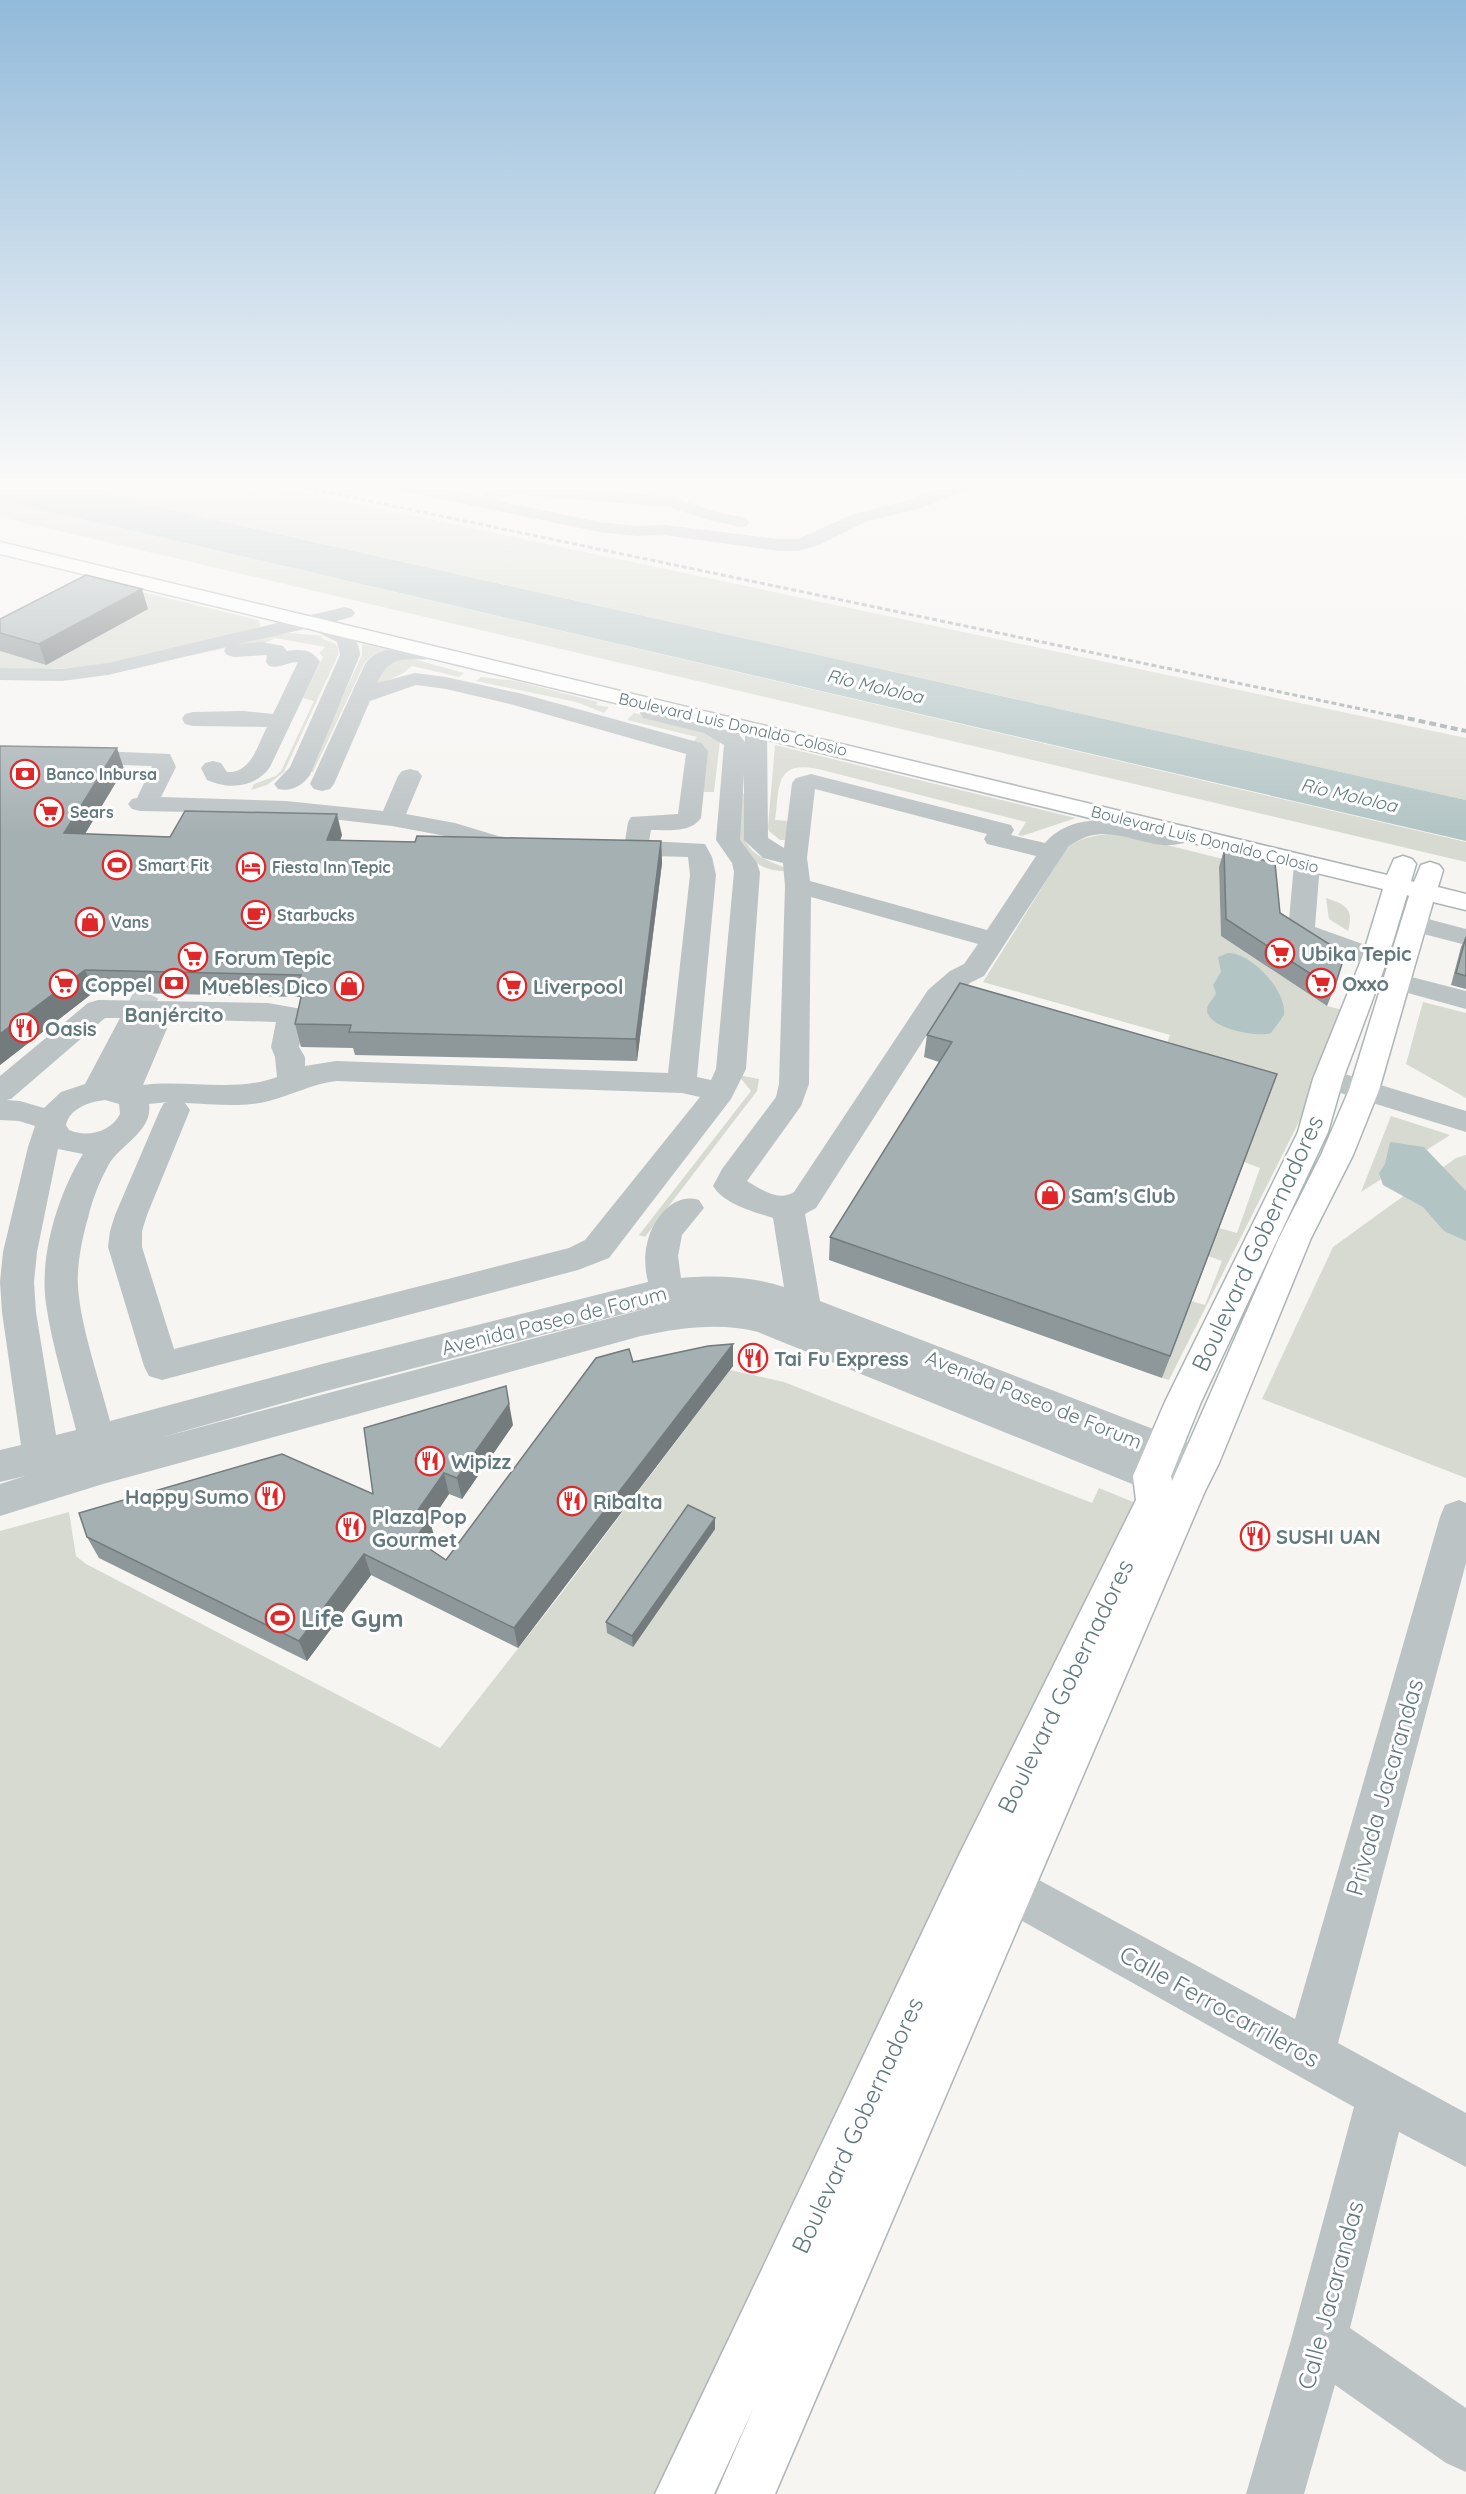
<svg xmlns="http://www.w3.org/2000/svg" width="1466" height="2494" font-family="Quicksand,sans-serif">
  <rect width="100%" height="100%" fill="#f6f5f2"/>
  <path fill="#d7dad1" d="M65 486H272L1466 738V800Z
    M0 500 1466 842V862L0 517Z
    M109 584 258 620 261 626 251 631 87 668 0 670V651L46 665Z
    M291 633 323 636 321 638 334 643 338 647V655L284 772 267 785 251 790 254 784 276 776 281 771 314 701 303 698 323 657 319 653 325 647 275 638C261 647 243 645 226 648 166 659 110 679 48 680L134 669 278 634Z
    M362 644 389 650 372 656 365 662 313 772H308L362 655Z
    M410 658 464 673 459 677 412 666 402 674 374 686C382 663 387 661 410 658Z
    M481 677 516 681 598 702 596 705 609 707 604 713 576 702 476 681Z
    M634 713 708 731 720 741 714 792H700L692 743 697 737 627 720Z
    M775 745 1076 818 1022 836 1018 835 1026 822 818 769C774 760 780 787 775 820L788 821 785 840H780L769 831 768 827Z
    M742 794H746C743 841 737 850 786 868V871C754 871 750 856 734 832Z
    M1108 834 1127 835 1223 859 1219 867 1221 936 1327 1006 1343 1010 1309 1102 1169 1380 1162 1378 1191 1301 1205 1305 1222 1261 1208 1256 1219 1228 1237 1233 1260 1168 1244 1162 1269 1096 1159 1064 1170 1035 983 982 1066 849C1079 838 1091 836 1108 834Z
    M1326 898C1347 905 1354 909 1348 931L1329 919Z
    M1423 1002 1466 1013V1098L1406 1064Z
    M738 1075 759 1079 757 1091 645 1237 639 1235 751 1091Z
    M1391 1116 1450 1135 1361 1192Z
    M1466 1155V1478L1262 1399 1333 1247 1456 1158Z
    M730 1370 784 1382 1092 1503 1099 1488 1138 1504 661 2494H0V1531L69 1512 76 1556 86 1564 440 1748 560 1595Z"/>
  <path fill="#b2c4c4" d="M0 486H64L1466 800V841L0 500Z
    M1228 953C1252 953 1287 991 1284 1015L1271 1033C1258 1038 1207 1028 1207 1010 1207 1003 1214 999 1216 993L1213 985 1221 972 1218 957Z
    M1390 1142 1424 1147 1466 1191V1241L1444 1231 1423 1207 1383 1185 1379 1173 1385 1164Z"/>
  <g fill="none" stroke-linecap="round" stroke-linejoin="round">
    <path stroke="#c9d0cf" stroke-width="25" stroke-dasharray="25 13" stroke-linecap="butt" d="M137 1013 147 993"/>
    <path stroke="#c9d0cf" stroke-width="32" stroke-dasharray="32 16" stroke-linecap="butt" d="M136 1015 138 1012"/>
    <g stroke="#aeb5b7" stroke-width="3">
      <path id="major" d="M0 542 1387 875 1394 859 1403 856 1412 859 1416 864 1411 881 1414 882 1421 865 1430 862 1439 865 1443 870 1438 887 1466 894V910L1433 902 1379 1090 1353 1155 1311 1238 1219 1463 1205 1491 775 2494H716L754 2407 714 2494H655L960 1853 1136 1500 1133 1476 1165 1402 1298 1132 1313 1079 1362 958 1383 889 0 554ZM1407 895 1409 896 1349 1090 1321 1155 1279 1238 1172 1481 1171 1476 1201 1402 1328 1132 1343 1079 1388 958Z"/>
    </g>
    <path fill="#bcc3c5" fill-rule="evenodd" d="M395 486H429L487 498 484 495 487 491 504 486H544L671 497 717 512 746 518 749 522 746 526 740 527 712 521 669 507 514 494 494 500 599 522 637 526 664 525 779 539H798L853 514 910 500 943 486H967L965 490 922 508 865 522 819 545 798 551H779L664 535 637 536 599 532 403 491Z
      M345 607 352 609 355 613 352 617 330 623C346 628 359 637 360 655L310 775C302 786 291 792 278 789L274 784 290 767 340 655 337 642 309 628 238 644 262 642 283 646 287 651C301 649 312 649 320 662L270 767C255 788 229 790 207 780L201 768 205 763 213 761 221 763 227 772C251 774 258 744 267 727L193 726 185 724 182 719 185 714 193 712 243 711 273 714 298 662C287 662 280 669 269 666L266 662 267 655 234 657 227 655 224 651 226 647 108 675 62 681 0 680V668L62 669 108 663Z
      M412 646 442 649 445 653 442 657C413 665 393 647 377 683L415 673 446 677 523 694 701 743 708 751 701 818C691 833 667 830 651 830L649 841 705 844 712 857 716 875 697 1077 711 1080 716 1069 734 872 732 863 716 840 724 745 704 733 643 718 640 713 643 708 651 706C680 713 728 715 745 742V729L748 724 756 722 764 724 767 729 768 838 784 848 792 783 796 778 811 774 1011 825 1014 830 1011 835 1045 843C1066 818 1102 817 1132 823 1142 825 1153 829 1163 831 1175 832 1184 827 1196 830L1199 835 1196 840C1185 843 1174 846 1163 845 1127 841 1102 821 1068 847L984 976 970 983 948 1002 816 1208 805 1214 820 1301 1213 1452 1219 1463 1213 1474 1200 1479 1191 1475 1196 1486 1190 1497 1177 1502 1164 1497 758 1332C719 1322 680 1328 641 1336L103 1484 0 1516V1484L25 1476 0 1482V1450L21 1445 2 1312 0 1282 3 1252 28 1147 35 1126 19 1121 0 1120V1076L88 1003 98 1000 268 1003 302 1009 306 1015 299 1047 305 1057V1066L336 1061 668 1073 690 875 688 857 618 855 609 853 606 848 609 843 625 841 628 822 631 817 678 814 686 754 510 704 446 689 416 685 370 701 334 784 330 789 322 791 314 789 310 784 365 664C374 650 396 647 412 646ZM744 774V840L763 858 783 863 785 886 779 1084 776 1097 722 1169 713 1186C724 1204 754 1212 773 1218L784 1287C751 1276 714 1275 681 1278L678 1256 682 1235 704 1208 699 1200C673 1192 652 1220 647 1244 644 1256 645 1270 648 1282L326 1363 110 1421C100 1381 75 1312 78 1272 79 1255 83 1235 88 1218 92 1201 99 1182 108 1166 120 1144 153 1132 149 1104L168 1102 164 1103 160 1110 115 1215 110 1231 108 1247 144 1366 149 1376 162 1380 578 1270 609 1258 731 1099 746 1069 760 872 757 863 740 840ZM815 789 987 834 984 839 987 844 1036 856 987 930 810 881 807 858ZM811 897 978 944 964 964 950 971 928 990 794 1192C778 1202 761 1189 747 1181L801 1106 809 1084ZM105 1018H120L85 1084 61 1092 44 1108 20 1101 6 1100 11 1099ZM171 1019 276 1022 271 1047 275 1057 277 1077C234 1093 187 1079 143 1085ZM336 1081 682 1093 700 1097 585 1240 569 1248 174 1349 142 1247V1231L147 1215 190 1110 185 1103C212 1104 242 1108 269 1101 292 1095 312 1084 336 1081ZM105 1100 119 1104 120 1114C111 1132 87 1138 69 1130L66 1125C70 1108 89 1102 105 1100ZM58 1149 83 1154C58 1194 39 1256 46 1304 52 1346 66 1389 76 1430L56 1435 36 1312 34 1282 37 1252ZM654 1307 641 1310 159 1438 326 1391 631 1312Z
      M0 747 170 754 176 767 161 797 286 801 383 811 398 776 402 771 410 769 418 771 422 776 406 814 455 823 498 836 533 841 536 846 533 851 524 853 495 850 451 837 392 826 289 814 140 811 132 809 128 804 132 799 137 798 152 766 0 761Z
      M1307 856 1316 859 1320 864 1315 927 1385 952 1388 958 1385 964 1375 966 1365 964 1292 937 1288 931 1294 864 1298 859Z
      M1413 915 1466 929V945L1404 929 1400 923 1404 917Z
      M1396 973 1466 991V1009L1386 987 1382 981 1386 975Z
      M1328 1069 1466 1111V1132L1318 1086 1313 1079 1318 1072Z
      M1459 1500 1466 1503V1563L1338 2043 1466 2113V2167L1399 2132 1350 2328 1466 2408V2472L1446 2463 1335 2385 1304 2494H1246L1291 2340 1354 2107 974 1894 967 1878 974 1862 990 1855 1006 1862 1295 2019 1440 1517 1445 1505Z"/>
    <use href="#major" fill="#fff" fill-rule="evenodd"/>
    <path stroke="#9ca6a9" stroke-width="3" stroke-dasharray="5 3" stroke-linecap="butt" d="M298 486 1404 718"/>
    <path stroke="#9ca6a9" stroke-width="4" stroke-dasharray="7 4" stroke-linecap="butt" d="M1397 716 1466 731"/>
  </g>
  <path fill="#8e979a" d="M148 609 46 665 0 651V619Z
    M0 746 124 769 85 834 170 837 342 835 340 840 415 842 661 841 662 863 637 1061 355 1055 353 1048 301 1047 295 1024 301 1000 300 997 94 992 0 1065Z
    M1224 850 1280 913 1334 989 1327 1006 1221 936 1219 867Z
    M1466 936V989L1451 985 1461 947Z
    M927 1035 1269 1096 1162 1378 829 1260 830 1237 939 1062 924 1057Z
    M633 1362 733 1366 518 1648 371 1575 307 1661 99 1558 87 1537 373 1494 513 1425 462 1499 449 1494 430 1522 435 1539 429 1548 446 1560Z
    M715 1518V1529L633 1647 607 1633 606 1622Z"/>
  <path fill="#747b7d" d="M142 589 148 609 46 665 39 644Z
    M117 748 124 769 72 855 64 833Z
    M337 814 342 835 332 862 327 840Z
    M661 841 662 863 637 1061 636 1039Z
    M85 970 94 992 0 1065V1034Z
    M1277 1074 1269 1096 1162 1378 1170 1356Z
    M733 1344V1366L518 1648 514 1628Z
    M506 1386 513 1425 462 1499 457 1478Z
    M444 1473 449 1494 430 1522 435 1539 421 1559 415 1539 416 1513Z
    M715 1518V1529L633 1647 632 1636Z
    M364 1554 371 1575 307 1661 299 1641Z"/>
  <path fill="#a5b0b3" stroke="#747b7d" stroke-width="1.5" d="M86 575 142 589 39 644 0 633V619Z
    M0 746 117 748 64 833 170 837 185 811 337 814 327 840 415 842 417 836 661 841 636 1039 349 1032 351 1025 295 1024 302 993 297 985 301 975 85 970 0 1034Z
    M1224 850 1275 863 1280 913 1345 954 1334 989 1226 919Z
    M1466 937V976L1456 973Z
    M960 983 1277 1074 1170 1356 830 1237 952 1042 927 1035Z
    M733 1344 514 1628 364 1554 299 1641 87 1537 79 1513 282 1454 373 1494 364 1428 506 1386 509 1404 457 1478 444 1473 416 1513 429 1519 415 1539 446 1560 596 1358 629 1349 633 1362 708 1346Z
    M688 1505 715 1518 632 1636 606 1622Z"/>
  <linearGradient id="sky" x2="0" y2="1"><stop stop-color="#92bada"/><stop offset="0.58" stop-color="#fbfaf9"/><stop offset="1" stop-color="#fbfaf9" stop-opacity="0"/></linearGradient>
  <rect width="1466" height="835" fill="url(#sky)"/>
  <defs>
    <g id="bank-ring" transform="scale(1.5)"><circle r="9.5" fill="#fff" stroke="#e0282b" stroke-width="1.5"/><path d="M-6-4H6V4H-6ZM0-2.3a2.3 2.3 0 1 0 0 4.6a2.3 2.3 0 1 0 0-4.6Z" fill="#e0282b"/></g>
    <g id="supermarket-ring" transform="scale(1.5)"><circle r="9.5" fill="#fff" stroke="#e0282b" stroke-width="1.5"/><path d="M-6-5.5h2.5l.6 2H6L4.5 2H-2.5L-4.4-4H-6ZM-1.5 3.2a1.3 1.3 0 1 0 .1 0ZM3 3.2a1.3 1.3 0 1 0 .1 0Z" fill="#e0282b"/></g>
    <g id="stadium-ring" transform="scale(1.5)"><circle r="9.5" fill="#fff" stroke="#e0282b" stroke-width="1.5"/><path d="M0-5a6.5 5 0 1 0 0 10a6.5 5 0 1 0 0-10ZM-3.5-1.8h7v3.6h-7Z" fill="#e0282b"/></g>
    <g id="hotel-ring" transform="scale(1.5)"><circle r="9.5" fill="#fff" stroke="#e0282b" stroke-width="1.5"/><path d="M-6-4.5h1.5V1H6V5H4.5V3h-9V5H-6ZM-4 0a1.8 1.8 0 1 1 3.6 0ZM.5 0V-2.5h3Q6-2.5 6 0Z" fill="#e0282b"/></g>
    <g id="cafe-ring" transform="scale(1.5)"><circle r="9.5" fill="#fff" stroke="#e0282b" stroke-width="1.5"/><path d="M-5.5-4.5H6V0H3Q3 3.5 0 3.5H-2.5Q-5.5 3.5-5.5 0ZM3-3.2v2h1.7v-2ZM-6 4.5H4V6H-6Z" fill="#e0282b"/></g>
    <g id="shop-ring" transform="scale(1.5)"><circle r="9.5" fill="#fff" stroke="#e0282b" stroke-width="1.5"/><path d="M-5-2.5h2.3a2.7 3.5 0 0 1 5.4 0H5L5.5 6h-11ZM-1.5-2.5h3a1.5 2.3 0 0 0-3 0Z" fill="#e0282b"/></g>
    <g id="restaurant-ring" transform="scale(1.5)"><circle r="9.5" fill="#fff" stroke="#e0282b" stroke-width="1.5"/><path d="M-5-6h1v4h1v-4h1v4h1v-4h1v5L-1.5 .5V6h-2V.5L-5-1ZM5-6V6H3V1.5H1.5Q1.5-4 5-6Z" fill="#e0282b"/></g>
  </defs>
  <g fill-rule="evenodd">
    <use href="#bank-ring" x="25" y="774"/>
    <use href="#supermarket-ring" x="49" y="812"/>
    <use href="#stadium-ring" x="117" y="865"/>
    <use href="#hotel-ring" x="251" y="867"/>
    <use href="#cafe-ring" x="256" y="915"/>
    <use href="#shop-ring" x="90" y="922"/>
    <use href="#supermarket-ring" x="1280" y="953"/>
    <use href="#supermarket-ring" x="193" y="957"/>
    <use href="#bank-ring" x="174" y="983"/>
    <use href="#supermarket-ring" x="1321" y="983"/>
    <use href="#supermarket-ring" x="64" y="984"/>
    <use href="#shop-ring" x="349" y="986"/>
    <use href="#supermarket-ring" x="512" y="986"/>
    <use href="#restaurant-ring" x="24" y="1028"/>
    <use href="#shop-ring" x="1050" y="1195"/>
    <use href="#restaurant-ring" x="753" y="1358"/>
    <use href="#restaurant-ring" x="430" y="1461"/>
    <use href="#restaurant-ring" x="270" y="1496"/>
    <use href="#restaurant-ring" x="572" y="1501"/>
    <use href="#restaurant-ring" x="351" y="1527"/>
    <use href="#restaurant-ring" x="1255" y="1536"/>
    <use href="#stadium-ring" x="280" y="1618"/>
  </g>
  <g text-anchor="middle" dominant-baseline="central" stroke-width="6" stroke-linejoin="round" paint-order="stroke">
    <g font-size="16" fill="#61787d" stroke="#fff">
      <text transform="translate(733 724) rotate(13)">Boulevard Luis Donaldo Colosio</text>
      <text transform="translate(1205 839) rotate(14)">Boulevard Luis Donaldo Colosio</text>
    </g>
    <g font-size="16" font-weight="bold" fill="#61787d" stroke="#fff" text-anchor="start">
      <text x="46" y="774">Banco Inbursa</text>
      <text x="70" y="812">Sears</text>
      <text x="138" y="865">Smart Fit</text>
      <text x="272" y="867">Fiesta Inn Tepic</text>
      <text x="277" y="915">Starbucks</text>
      <text x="111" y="922">Vans</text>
    </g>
    <g font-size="18" font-style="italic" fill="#5c7878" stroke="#fff">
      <text transform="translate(875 686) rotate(13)">Río Mololoa</text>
      <text transform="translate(1349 795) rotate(13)">Río Mololoa</text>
    </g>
    <g font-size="20" font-weight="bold" fill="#61787d" stroke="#fff" text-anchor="start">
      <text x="1301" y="953">Ubika Tepic</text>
      <text x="214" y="957">Forum Tepic</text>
      <text x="1342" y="983">Oxxo</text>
      <text x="85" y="984">Coppel</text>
      <text x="328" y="986" text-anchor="end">Muebles Dico</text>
      <text x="533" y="986">Liverpool</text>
      <text x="174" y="1014" text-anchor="middle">Banjército</text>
      <text x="45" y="1028">Oasis</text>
      <text x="1071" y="1195">Sam's Club</text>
      <text x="774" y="1358">Tai Fu Express</text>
      <text x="451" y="1461">Wipizz</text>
      <text x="249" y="1496" text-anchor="end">Happy Sumo</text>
      <text x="593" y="1501">Ribalta</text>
      <text x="372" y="1516">Plaza Pop<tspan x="372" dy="23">Gourmet</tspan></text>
      <text x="1276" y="1536">SUSHI UAN</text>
    </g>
    <g font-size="20" fill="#61787d" stroke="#fff">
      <text transform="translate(554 1320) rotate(-14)">Avenida Paseo de Forum</text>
      <text transform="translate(1034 1399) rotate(22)">Avenida Paseo de Forum</text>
    </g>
    <g font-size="24" fill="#61787d" stroke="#fff">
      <text transform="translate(1257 1243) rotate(-65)">Boulevard Gobernadores</text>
      <text transform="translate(1065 1686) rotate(-64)">Boulevard Gobernadores</text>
      <text transform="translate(1384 1787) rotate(-74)">Privada Jacarandas</text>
      <text transform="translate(1220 2006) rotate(29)">Calle Ferrocarrileros</text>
      <text transform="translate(857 2125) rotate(-65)">Boulevard Gobernadores</text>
      <text transform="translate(1330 2295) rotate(-75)">Calle Jacarandas</text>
    </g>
    <g font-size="24" font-weight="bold" fill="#61787d" stroke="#fff" text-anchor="start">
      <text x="301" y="1618">Life Gym</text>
    </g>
  </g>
</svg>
